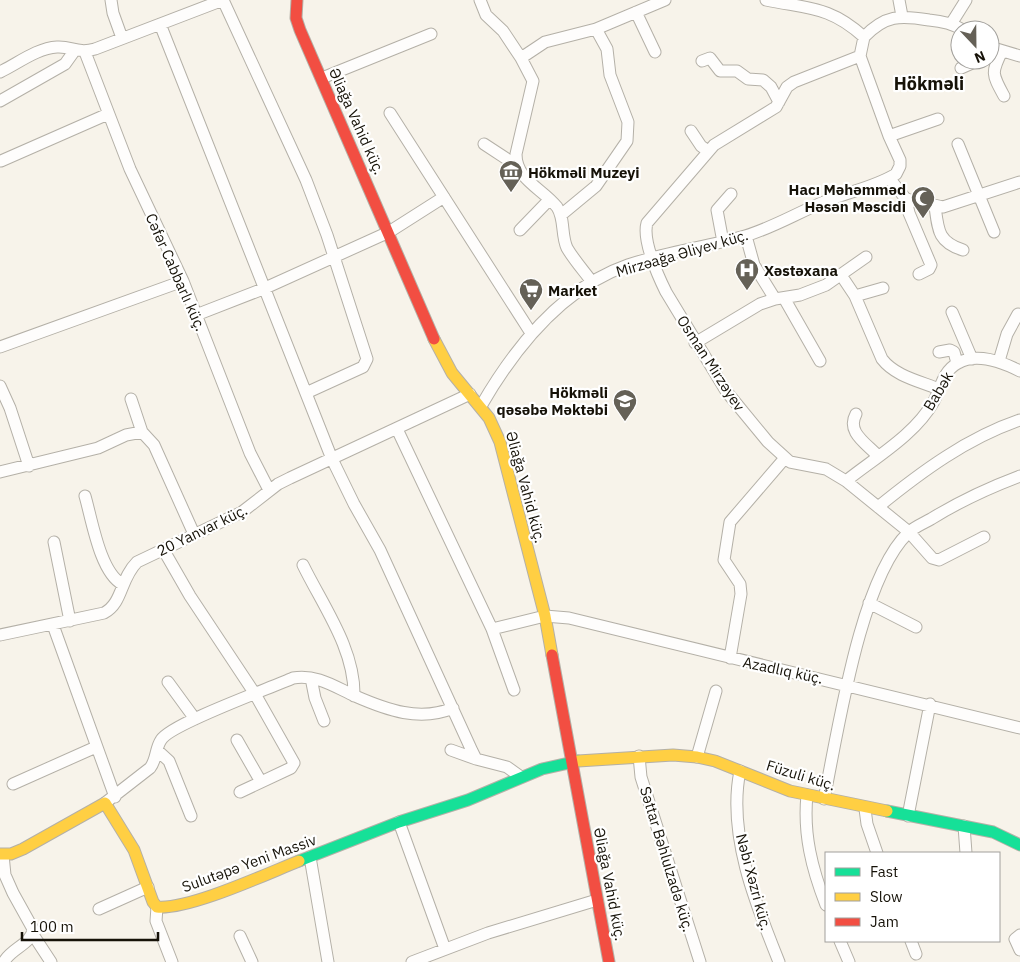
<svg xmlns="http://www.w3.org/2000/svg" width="1020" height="962" font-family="'IBM Plex Sans',sans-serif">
  <rect width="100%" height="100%" fill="#f7f3ea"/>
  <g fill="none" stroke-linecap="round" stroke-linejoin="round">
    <g stroke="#b4b0a7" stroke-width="13">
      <path id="street" d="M111 0 113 13 122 38
        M223 0 306 180 327 235 367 359 363 367 306 393
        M480 0 486 15 503 31 521 58 533 81 516 154C516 180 542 188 557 207 565 219 561 235 567 248 574 260 584 271 592 282
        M766 0C809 9 830 6 864 37
        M899 0 902 16
        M636 12 655 52
        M160 24 332 459 354 504 380 550 472 751 476 759 507 767 521 777
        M951 24 966 0
        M990 47 1020 56
        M1002 51C991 73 992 74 1004 96
        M85 52 130 169 183 281 250 453 269 490
        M860 56 794 82 787 87 776 107 714 145 647 223C642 240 658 276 666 292L726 391 768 442 790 462 826 469 846 481 909 532 932 558 939 560 984 537
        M521 58 545 42 596 29 665 0
        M702 61 710 58 720 71H737L748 79 763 80 771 87 779 102
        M961 68 979 60
        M0 72C17 64 37 48 57 47 72 46 77 54 95 49L223 0
        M322 78 431 34
        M0 101 65 64 75 50
        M390 113 531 333
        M691 131 701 146 708 151
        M889 136 938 119
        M484 144 516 165
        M958 144 994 232
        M1 161 108 114
        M889 178 906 199 943 207 1020 182
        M906 199 909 213 931 265 929 269 919 274
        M935 206C938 230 938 242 963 250
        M561 215 596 186 627 141 628 122 610 75 607 49 596 29
        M520 230 549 200
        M746 236 754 265 775 299
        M723 242 717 210 731 194
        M841 275 855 296 882 359C895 376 919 381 939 389
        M855 296 883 288
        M784 298 820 361
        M952 312 972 359
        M196 315 263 289 389 232 444 197
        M695 343 760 304 775 299 800 295 826 285 866 257
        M0 347 183 281
        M939 352 950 350 954 352 957 363
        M999 361 1007 334 1018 314
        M0 386 10 408 29 466
        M131 399 142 432
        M481 406C515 347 562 288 628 265 666 252 707 247 745 236 775 227 800 211 829 200 851 191 875 187 896 174L900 166V160L889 136 860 56 864 37C885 15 900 15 929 20 941 21 952 23 963 30
        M856 414C846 432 866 443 878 456
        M397 429 492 629 514 690
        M0 472 98 448 126 435 142 432 154 445 194 534
        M846 481C876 457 915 435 934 401 941 387 943 371 958 363 977 352 1002 362 1020 371
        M85 496C92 520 100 572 122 584
        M878 507C921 472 967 438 1020 420
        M54 542 70 621
        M163 549 190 596 255 694 294 763 291 768 240 792
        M303 565C323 606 355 649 354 696
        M869 603 916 627
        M53 625 115 797
        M492 629 545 616 569 618 1020 728
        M0 635 104 613C123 603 120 579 137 562L242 512 278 484 290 478 470 394
        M730 658 741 594 740 584 724 560 730 522 785 458
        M311 678 315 698 324 721
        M168 682 195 719
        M237 740 261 782
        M157 750 169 761 191 816
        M451 750 476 759
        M639 756 641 777 700 962
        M697 757 716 691
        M740 771C727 834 756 905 779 962
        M13 784 96 747
        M807 795C803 834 812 869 826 905
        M824 799C838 732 860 579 908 533 914 527 924 523 931 519 960 501 988 488 1020 476
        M105 803 150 768C157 759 155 749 161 740 170 724 271 688 293 678 317 674 335 687 355 696 387 710 420 722 453 708
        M865 809 867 824 877 853
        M908 816 930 704
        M399 822 445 949
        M964 826 966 853
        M3 855 5 875 13 893 33 929C32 944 10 949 4 962
        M310 857 328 962
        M157 907 156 921 172 962
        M99 909 148 887
        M32 933 51 962
        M1020 935 1015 939 1020 950
        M240 936 252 962
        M840 941 849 962
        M911 941 916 954
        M412 962 488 933 597 900"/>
    </g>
    <g stroke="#b4b0a7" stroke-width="13">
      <path id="fast" d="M887 811 993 832 1020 845
        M299 861 399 822 468 800 542 769 578 761"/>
    </g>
    <g stroke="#b4b0a7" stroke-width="13">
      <path id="slow" d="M434 339 452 373 489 418 500 442 545 616 552 655
        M578 761 673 755 697 757 715 761 790 791 887 811
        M0 854H11L23 849 105 803 134 850 153 902 157 907C189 910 266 874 299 861"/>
    </g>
    <g stroke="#b4b0a7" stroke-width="13">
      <path id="jam" d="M297 0 296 18 300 30 434 339
        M552 655 609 962"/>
    </g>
    <use href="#street" stroke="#fefdfc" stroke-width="11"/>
    <use href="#fast" stroke="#16e098" stroke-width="11"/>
    <use href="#slow" stroke="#ffcf43" stroke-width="11"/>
    <use href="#jam" stroke="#f24e42" stroke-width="11"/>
  </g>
  <defs>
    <g id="museum-pin" transform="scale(1.25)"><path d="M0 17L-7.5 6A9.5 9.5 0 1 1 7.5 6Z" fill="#656157" stroke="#fff"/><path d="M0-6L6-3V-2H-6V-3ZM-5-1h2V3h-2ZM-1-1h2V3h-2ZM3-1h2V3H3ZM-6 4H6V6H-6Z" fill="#fff"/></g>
    <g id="mosque-pin" transform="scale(1.25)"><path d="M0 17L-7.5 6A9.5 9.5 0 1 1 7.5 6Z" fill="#656157" stroke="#fff"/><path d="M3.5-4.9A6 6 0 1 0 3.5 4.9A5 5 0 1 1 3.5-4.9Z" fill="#fff"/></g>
    <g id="hospital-pin" transform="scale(1.25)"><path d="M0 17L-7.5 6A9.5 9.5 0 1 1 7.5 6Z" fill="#656157" stroke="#fff"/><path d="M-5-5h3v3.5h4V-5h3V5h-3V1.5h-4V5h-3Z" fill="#fff"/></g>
    <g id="supermarket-pin" transform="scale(1.25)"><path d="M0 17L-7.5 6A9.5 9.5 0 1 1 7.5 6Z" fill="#656157" stroke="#fff"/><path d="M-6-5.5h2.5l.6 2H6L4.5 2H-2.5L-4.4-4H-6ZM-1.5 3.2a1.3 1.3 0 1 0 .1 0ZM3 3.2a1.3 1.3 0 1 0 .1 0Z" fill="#fff"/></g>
    <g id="school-pin" transform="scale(1.25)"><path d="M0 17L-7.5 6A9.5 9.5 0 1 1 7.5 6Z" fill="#656157" stroke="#fff"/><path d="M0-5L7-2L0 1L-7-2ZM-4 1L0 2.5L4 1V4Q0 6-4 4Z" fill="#fff"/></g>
  </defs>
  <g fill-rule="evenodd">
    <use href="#museum-pin" x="511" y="172"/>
    <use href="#mosque-pin" x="923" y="198"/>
    <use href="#hospital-pin" x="747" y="270"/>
    <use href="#supermarket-pin" x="531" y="290"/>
    <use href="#school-pin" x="625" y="401"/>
  </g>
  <g text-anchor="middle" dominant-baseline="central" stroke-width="4.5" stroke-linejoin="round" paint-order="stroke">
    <g font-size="15" fill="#161208" stroke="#fff">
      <text transform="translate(357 121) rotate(66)">Əliağa Vahid küç.</text>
      <text transform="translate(682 253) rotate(-16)">Mirzəağa Əliyev küç.</text>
      <text transform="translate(176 272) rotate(66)">Cəfər Cabbarlı küç.</text>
      <text transform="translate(711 363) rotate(57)">Osman Mirzəyev</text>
      <text transform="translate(938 391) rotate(-59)">Babək</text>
      <text transform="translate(526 487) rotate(75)">Əliağa Vahid küç.</text>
      <text transform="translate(202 530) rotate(-26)">20 Yanvar küç.</text>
      <text transform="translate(783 670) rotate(12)">Azadlıq küç.</text>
      <text transform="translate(801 775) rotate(17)">Füzuli küç.</text>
      <text transform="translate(667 859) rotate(73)">Səttar Bəhlulzadə küç.</text>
      <text transform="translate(249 863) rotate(-20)">Sulutəpə Yeni Massiv</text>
      <text transform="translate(754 882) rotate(75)">Nəbi Xəzri küç.</text>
      <text transform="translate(610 884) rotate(79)">Əliağa Vahid küç.</text>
    </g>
    <g font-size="15" font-weight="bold" fill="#161208" stroke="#fff" text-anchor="start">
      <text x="528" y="172">Hökməli Muzeyi</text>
      <text x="906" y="189" text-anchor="end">Hacı Məhəmməd<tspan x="906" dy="17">Həsən Məscidi</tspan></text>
      <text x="764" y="270">Xəstəxana</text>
      <text x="548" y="290">Market</text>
      <text x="608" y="392" text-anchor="end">Hökməli<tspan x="608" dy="17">qəsəbə Məktəbi</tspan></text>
    </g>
    <g font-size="18" font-weight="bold" fill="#161208" stroke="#fff">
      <text x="929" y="83">Hökməli</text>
    </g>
  </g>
  <rect x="825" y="852" width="175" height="90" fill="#ffffff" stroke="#a2a09c"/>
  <rect x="835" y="868" width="25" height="8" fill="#16e098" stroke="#a2a09c"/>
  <text x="870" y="877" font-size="15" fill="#161208">Fast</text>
  <rect x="835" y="893" width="25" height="8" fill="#ffcf43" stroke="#a2a09c"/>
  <text x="870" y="902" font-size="15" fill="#161208">Slow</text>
  <rect x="835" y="918" width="25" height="8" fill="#f24e42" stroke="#a2a09c"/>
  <text x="870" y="927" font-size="15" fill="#161208">Jam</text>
  <g transform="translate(975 45) rotate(158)"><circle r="24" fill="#ffffff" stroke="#a2a09c"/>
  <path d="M0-4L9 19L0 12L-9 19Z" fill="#656157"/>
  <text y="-8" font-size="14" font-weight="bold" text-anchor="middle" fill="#161208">N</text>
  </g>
  <path d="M22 932v8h136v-8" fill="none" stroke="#161208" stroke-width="2.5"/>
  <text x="30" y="932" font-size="15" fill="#161208" stroke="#ffffff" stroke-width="4" paint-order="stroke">100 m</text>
</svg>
